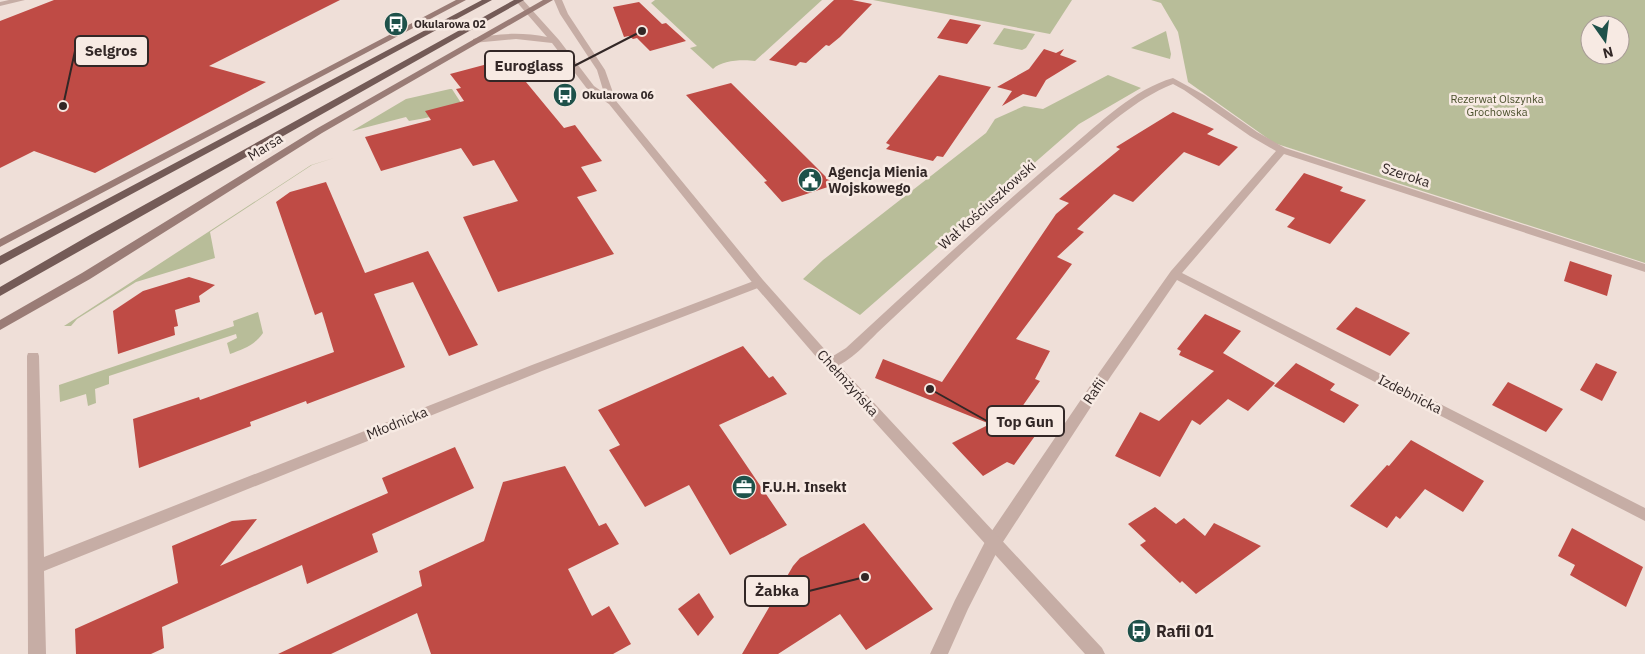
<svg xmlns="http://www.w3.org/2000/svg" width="1645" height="654" font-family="'IBM Plex Sans',sans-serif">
  <rect width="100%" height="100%" fill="#efdfd8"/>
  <path fill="#b8bd99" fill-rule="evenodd" d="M655 0H822L755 61C744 59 721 60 713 69L690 48 697 46 651 3Z
    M873 0H1072L1050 34Z
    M1151 0H1645V263L1274 143 1188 82 1178 32 1161 3ZM1590 25H1620V55H1590Z
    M1004 28 1035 34 1026 48 1022 50 993 44Z
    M1166 31 1171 54 1170 59 1131 48Z
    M1108 75 1141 88 1079 124 860 315 803 279 823 260 986 133 995 119 1024 106 1043 109Z
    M450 89H452L463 106C446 114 428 118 409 121L406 117 352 131 406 99Z
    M334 158 312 165 210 232 215 258 136 282 77 319 71 326H64L311 165Z
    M258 312 263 333C255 345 243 349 230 354L227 343 237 338 236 334 109 376V384L95 389 96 403 88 406 86 394 60 402 59 385 234 326 233 321Z"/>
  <path fill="#bf4b45" d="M54 0H340L209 66 266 82 95 173 34 151 0 168V21Z
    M834 0H852L872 4 840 37 829 46 826 45 806 63 800 62 796 66 769 60Z
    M639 2 662 24 666 23 686 41 650 51 637 38 633 39 629 36 624 37 613 7Z
    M950 19 981 25 967 44 937 38Z
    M1044 49 1056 53 1064 49 1060 55 1077 61 1046 80 1036 97 1023 94 1002 106 1012 91 997 87 1029 69Z
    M525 54 542 78 526 82 564 128 575 125 602 161 581 167 597 191 577 197 614 254 498 292 463 217 518 201 494 160 473 166 461 148 381 171 365 137 431 120 425 111 464 101 456 89 461 88 450 74Z
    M939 75 991 87 943 157 937 156 933 161 886 149 890 145 886 143Z
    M731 83 810 161 834 185 782 202 764 182 767 181 686 95Z
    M1173 112 1214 129 1207 134 1238 147 1219 166 1184 152 1133 202 1114 194 1077 229 1084 232 1057 257 1072 264 1016 339 1050 351 1035 379 1040 381 1015 417 1040 429 1014 465 1007 462 983 476 952 443 990 424 875 378 883 359 942 382 1056 214 1069 203 1059 199 1120 149 1116 147Z
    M1304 173 1343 187 1340 191 1366 200 1330 244 1287 227 1295 218 1275 210Z
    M326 182 365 273 428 251 478 345 449 356 413 282 374 294 405 367 307 404 306 401 250 422 251 426 139 468 133 419 199 397 200 400 334 352 322 312 315 315 276 202 290 192Z
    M1570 261 1612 275 1607 296 1564 281Z
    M189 277 215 285 199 296 200 302 175 310 178 326 174 327 175 335 118 354 113 311 143 291Z
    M1356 307 1410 333 1390 356 1336 329Z
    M1205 314 1241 331 1223 353 1275 383 1248 411 1228 399 1200 425 1192 420 1160 477 1115 456 1140 412 1159 421 1214 371 1179 355 1181 351 1177 349Z
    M743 346 769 378 773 376 787 394 719 425 787 525 730 555 689 485 645 507 609 450 620 445 598 410Z
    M1296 363 1335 384 1330 390 1359 405 1344 423 1274 386Z
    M1596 363 1617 372 1602 401 1580 390Z
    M1508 382 1563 409 1546 432 1492 405Z
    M1411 440 1484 481 1463 512 1425 489 1400 519 1396 516 1387 528 1350 506 1387 465 1389 466Z
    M455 447 474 488 372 534 378 552 307 584 302 565 162 627 164 648 151 654H76L75 629 178 583 172 546 232 521 257 519 220 566 388 493 382 478Z
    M565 466 599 526 606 523 619 544 568 569 592 616 609 606 631 644 613 654H431L417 613 331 654H278L422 586 419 571 484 541 503 482Z
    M1155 507 1176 524 1184 518 1205 536 1214 523 1261 546 1196 594 1182 581 1180 583 1140 545 1146 541 1128 524Z
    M864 523 933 609 866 650 840 614 778 654H742L793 566 800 558Z
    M1572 528 1643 567 1626 607 1570 575 1575 565 1558 556Z
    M699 593 714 617 698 636 678 609Z"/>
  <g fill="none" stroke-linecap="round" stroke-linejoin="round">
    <path fill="#c6ada5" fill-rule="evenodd" d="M9 0H25L0 6V2Z
      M1173 78 1204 95 1257 132 1285 148 1645 264V272L1284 154 1182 273 1645 508V521L1177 280 1111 376 999 548 968 609 948 654H930L955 600 987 538 1101 370 1171 271 1276 151 1250 136 1184 90 1173 84C1135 99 1104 129 1074 154 1006 211 942 272 877 333 867 343 841 372 825 367L823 364 825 361 846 348C920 280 993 212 1070 148 1100 123 1134 89 1173 78Z
      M759 279 765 283 763 286 542 371 44 571 46 654H28L27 356 28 353H38L39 356 44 557 532 365Z"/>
    <path fill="#c6ada5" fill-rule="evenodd" d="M515 0H523L559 40 594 86 604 93 597 70 560 14 554 0H562L568 14 605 70 616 101 763 280 835 361 1102 648 1105 654H1085L825 367 755 286 609 104 588 90 552 43 516 39 473 43V39C498 33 522 32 547 37Z"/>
    <path fill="#9a7c76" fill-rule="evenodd" d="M456 0H466L0 247V239Z
      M543 0H553L322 133 90 279 0 330V320L82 273 316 129Z"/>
    <path fill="#745b57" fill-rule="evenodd" d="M482 0H492L0 265V256Z
      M514 0H524L0 296V287L90 235Z"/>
  </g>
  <defs>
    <g id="bus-disc" transform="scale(1.25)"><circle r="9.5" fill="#1e514a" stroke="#f7eae3"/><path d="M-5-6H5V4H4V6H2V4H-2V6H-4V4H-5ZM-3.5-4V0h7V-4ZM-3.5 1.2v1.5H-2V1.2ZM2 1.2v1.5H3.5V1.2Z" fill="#fff"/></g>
    <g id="civic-disc" transform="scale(1.25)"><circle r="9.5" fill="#1e514a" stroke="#f7eae3"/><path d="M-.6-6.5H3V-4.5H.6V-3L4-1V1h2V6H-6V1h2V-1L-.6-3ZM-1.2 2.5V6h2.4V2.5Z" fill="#fff"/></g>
    <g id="office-disc" transform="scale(1.25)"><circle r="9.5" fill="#1e514a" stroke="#f7eae3"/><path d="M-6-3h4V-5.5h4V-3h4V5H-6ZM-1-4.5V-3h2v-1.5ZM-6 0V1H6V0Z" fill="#fff"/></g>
  </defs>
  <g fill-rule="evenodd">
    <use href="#bus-disc" x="396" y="24"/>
    <use href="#bus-disc" x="565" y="95"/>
    <use href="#civic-disc" x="810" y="180"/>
    <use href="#office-disc" x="744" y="487"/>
    <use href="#bus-disc" x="1139" y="631"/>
  </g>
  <g text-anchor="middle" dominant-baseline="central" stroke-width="5" stroke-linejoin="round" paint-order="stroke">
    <g font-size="11" font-weight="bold" fill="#322726" stroke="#f7eae3" text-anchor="start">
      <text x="414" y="24">Okularowa 02</text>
      <text x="582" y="95">Okularowa 06</text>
    </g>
    <g font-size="11" fill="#494f2b" stroke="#f7eae3">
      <text x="1497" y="99">Rezerwat Olszynka<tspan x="1497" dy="13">Grochowska</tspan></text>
    </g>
    <g font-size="14" fill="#322726" stroke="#f7eae3">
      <text transform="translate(265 147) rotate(-32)">Marsa</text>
      <text transform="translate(1406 175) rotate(18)">Szeroka</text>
      <text transform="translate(987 205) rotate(-42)">Wał Kościuszkowski</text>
      <text transform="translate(848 383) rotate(48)">Chełmżyńska</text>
      <text transform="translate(1094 391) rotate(-56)">Rafii</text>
      <text transform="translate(1410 394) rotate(27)">Izdebnicka</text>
      <text transform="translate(397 423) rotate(-22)">Młodnicka</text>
    </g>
    <g font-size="14" font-weight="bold" fill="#322726" stroke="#f7eae3" text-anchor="start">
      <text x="828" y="172">Agencja Mienia<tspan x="828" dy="16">Wojskowego</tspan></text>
      <text x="762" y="487">F.U.H. Insekt</text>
    </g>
    <g font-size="16" font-weight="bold" fill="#322726" stroke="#f7eae3" text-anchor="start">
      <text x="1156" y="631">Rafii 01</text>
    </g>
  </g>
  <path fill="none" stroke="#322726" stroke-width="2" d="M63 106L75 51M642 31L574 66M930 389L987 421M865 577L809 591"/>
  <g fill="#322726" stroke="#f7eae3" stroke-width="2">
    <circle cx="63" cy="106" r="5"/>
    <circle cx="642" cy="31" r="5"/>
    <circle cx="930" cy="389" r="5"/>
    <circle cx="865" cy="577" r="5"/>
  </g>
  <g fill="#f7eae3" stroke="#322726" stroke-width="2">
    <rect x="75" y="36" width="73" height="30" rx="5"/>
    <rect x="485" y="51" width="89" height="30" rx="5"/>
    <rect x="987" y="406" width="77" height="30" rx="5"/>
    <rect x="745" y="576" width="64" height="30" rx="5"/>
  </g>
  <g font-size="15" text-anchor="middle" font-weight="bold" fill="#322726">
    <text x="111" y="56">Selgros</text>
    <text x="529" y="71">Euroglass</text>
    <text x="1025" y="427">Top Gun</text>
    <text x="777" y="596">Żabka</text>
  </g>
  <g transform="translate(1605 40) rotate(166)"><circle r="24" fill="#f7eae3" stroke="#a89c97"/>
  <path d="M0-4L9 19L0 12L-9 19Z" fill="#1e514a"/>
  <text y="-8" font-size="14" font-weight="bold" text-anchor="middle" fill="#322726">N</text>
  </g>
</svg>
